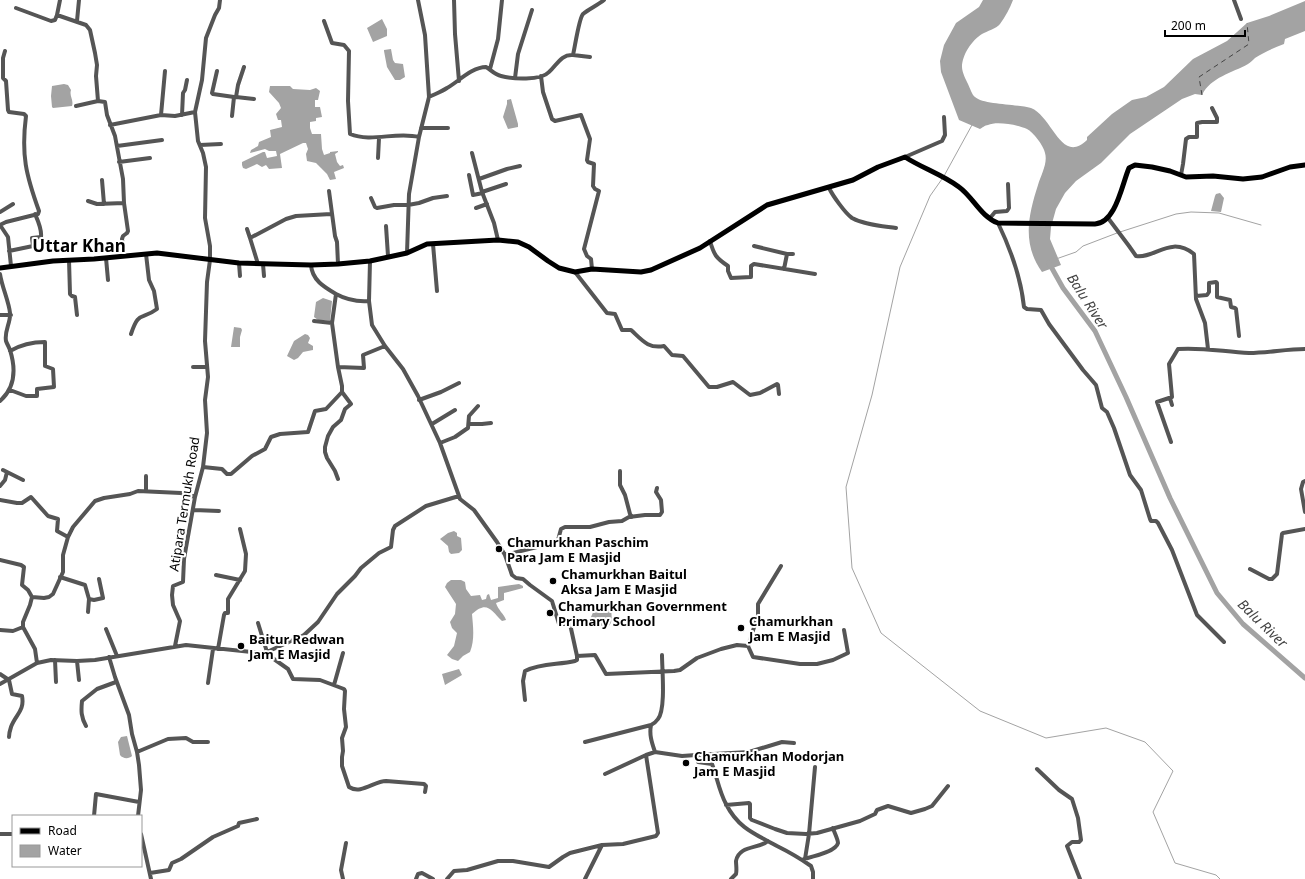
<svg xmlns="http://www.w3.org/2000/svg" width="1305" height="879" font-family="'Noto Sans',sans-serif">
  <rect width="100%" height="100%" fill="#fff"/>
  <path fill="#a3a3a3" d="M983 0H1013C1010 8 1005 17 1000 24 996 29 987 31 982 34 972 40 962 55 962 67 962 72 966 80 968 84 970 88 972 95 975 97 984 105 1018 104 1031 108 1053 117 1061 165 1087 140V137L1112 114 1132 100 1146 97 1164 87 1193 59 1227 41 1247 23 1269 16 1305 1V31L1285 39 1284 44C1274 48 1264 52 1255 58 1253 60 1251 62 1248 64 1232 73 1211 77 1202 95L1195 94 1182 99 1130 134 1101 163 1076 181 1065 193 1056 209 1051 227 1050 239 1061 265 1042 272C1022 244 1028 216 1038 185 1041 175 1048 163 1045 153 1044 146 1033 132 1027 129 1018 125 997 121 988 125 985 125 982 128 980 129L959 120 941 72 940 61 944 45 956 23 979 7Z
    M382 19 387 29V36L373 42 367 28Z
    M391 49 393 60 395 63 403 64 405 77 400 80H395L387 67 384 51V50Z
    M64 84 68 85 71 90C69 96 74 100 72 106L53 108 52 107 51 96 52 86Z
    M270 86H290L293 89 310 90 316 88 320 91 318 100H315V107H320L322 117 316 118V121L310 122V128L312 134H321L322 149 324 155 330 153V152L338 151V152L335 154 337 162 340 166 343 165 344 168 334 172 336 179 330 180 327 174 316 163 307 161 306 154 308 149 306 143H303L280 154 282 168 269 169 266 165 262 167 257 164 246 169 243 168 242 165V162L263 152H265L267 158 277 156 276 151H269L265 149 250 153 251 150 258 146 259 142 271 137 270 130 282 127 281 120H278L276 114 281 108 279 103 269 92Z
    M511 99 518 124V127L508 129 503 117 507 104V100Z
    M1220 193 1224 198 1221 212 1211 211 1215 196 1216 194Z
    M323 298 332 301 330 321 318 320 314 317 316 302Z
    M234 327 241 328 242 330 240 337V347H231Z
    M305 334 308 335 310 338 308 343 313 346V350L303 352 298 358 294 360 287 356 294 341Z
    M454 531 457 533V536L461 538 462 550 459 553 451 554 449 552 448 546 440 539 448 533Z
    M451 580H461L465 582 466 589 471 596 480 595 482 600 486 599 487 595 489 594 491 600 498 598V587L519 584 523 586V588L504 593V600L496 603C498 610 504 614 506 620L502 621C491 610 487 600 472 614 473 627 475 639 470 652L463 656 458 661 452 659 447 655 454 646 457 633 452 628 450 622 455 614 456 604 445 587 447 583Z
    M599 607 611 610C612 618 613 624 606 628 599 628 594 622 591 617L595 608Z
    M459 669 462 675 445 685 442 674Z
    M127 736 132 756C129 759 123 759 120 755L118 742 121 737Z"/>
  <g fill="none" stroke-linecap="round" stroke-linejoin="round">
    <path stroke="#a3a3a3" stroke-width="1" d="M944 176 972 125
      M942 179 930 196 900 267 872 395 846 487 852 568 881 633 980 711 1046 738 1106 728 1145 742 1173 771 1153 812 1175 863 1216 875 1220 879
      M1120 232 1176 214 1191 212 1219 213 1261 225
      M1056 259 1076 252 1083 246 1117 233"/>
    <path stroke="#a3a3a3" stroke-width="5" d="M1049 263 1063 288 1095 331 1126 397 1170 498 1217 593 1243 624 1305 678"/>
    <path stroke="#444" stroke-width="1" stroke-dasharray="5 4" stroke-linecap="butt" d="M1202 95 1199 77 1249 44 1247 23"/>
    <path stroke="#555" stroke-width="4" d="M60 0 57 15 86 25 90 30 95 53 97 65 96 76 98 101 105 102 107 115 115 136 123 179 124 203 128 231 127 233 123 236 122 239 124 256
      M454 0 455 34 459 81
      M1234 0 1241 19
      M16 8 51 21 55 20 57 15
      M77 21 79 0
      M324 21 332 43 344 45 349 51 348 101 350 134C372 143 396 131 419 137
      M573 55 590 57
      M490 69 498 39 502 0
      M217 71 212 93 213 94 234 97 232 116
      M541 76 543 92 552 119 555 121 581 115 590 139 587 160 588 162 594 164 593 186 595 189 599 191 584 249 587 256 591 259 592 269
      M515 78 518 54 532 10
      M234 97H236L238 85 244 67
      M236 97 254 99
      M429 97C435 94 441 92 447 88 458 82 472 67 486 67 491 70 495 75 501 76 512 79 541 81 549 72 557 65 561 54 573 55 575 47 579 18 583 14 589 9 598 5 604 0
      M76 106 98 101
      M161 115 165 71
      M182 115 183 93 185 90 187 80
      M110 125 161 115 175 116 195 112
      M421 128H448
      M200 145 221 144
      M117 146 162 140
      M472 153 482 192 494 223 498 240
      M905 157 942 141 945 135 944 117
      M378 158 379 138
      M119 162 150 158
      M469 175 473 195 483 193
      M1181 175 1183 164 1186 139 1189 137H1197V123L1202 122H1217V118L1212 108
      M479 179 507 169 520 166
      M102 180 104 204
      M829 188C833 196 845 213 852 218 865 225 882 226 896 228
      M329 191 335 236 337 242 338 264
      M482 192 506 184
      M371 198 375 207 377 208 394 205H408L419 203 433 198 447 196
      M88 201 97 204 124 203
      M476 208 487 204
      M0 212 13 204
      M990 218 995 212 1007 211 1009 208 1008 184
      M1108 218 1129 246 1136 256C1155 259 1170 235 1194 254L1196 299 1205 323 1208 349
      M998 223C1011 250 1021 278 1024 307L1027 309 1041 310 1049 324 1083 370 1096 385 1102 408 1107 412 1114 428 1130 475 1141 490 1150 519 1151 521H1156L1158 523 1172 550 1197 615 1224 642
      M0 225 6 222 38 214 39 211C26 175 21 155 26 116L24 114 9 112 8 110 6 81 3 78V58L5 51
      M0 225 8 237 11 266
      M386 226 388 256
      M247 229 250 238
      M710 241C714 255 716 258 728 266V271L731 278 751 277V266L754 264 815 274
      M433 244 437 291
      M754 246 787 254
      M9 251 33 246 32 238 41 237C42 229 38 221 35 214
      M407 253 409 194 419 137 429 97 425 35 418 0
      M106 258 108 280
      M69 260 70 294 72 296 75 297 77 315
      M370 261 369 301 372 325 385 346 403 369 418 396 440 443 459 496 460 499 474 510 497 542 505 555 512 575 516 578 523 579 530 585 552 601 559 624H570L577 656 595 655 606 674 674 671 680 670 697 658 721 649 737 645 748 646 753 657 800 664H817L833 660 848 653 844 630
      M239 263 240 276
      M258 264 250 238 286 219 296 216 331 214
      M263 264 264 276
      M784 269 787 254H793
      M575 272 607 313 615 314 622 330H631C642 340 648 349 664 346L672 355 683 356 709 387H717L733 382 750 395 760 393 777 384 778 385 779 394
      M0 274C2 287 9 302 10 313 11 322 4 331 6 341 7 344 9 347 10 350 16 369 16 387 0 401
      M336 294C347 300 356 302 369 301
      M1196 296 1207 295 1209 292V283L1216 282 1217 283V297L1230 300 1231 307 1235 308 1236 309 1239 336
      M0 315H11
      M314 321 332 323
      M131 334C139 310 141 321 157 309L154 291 149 280 146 254
      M193 367H206
      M338 367 364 368 363 355 385 346
      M10 390 26 396H37V389L54 387 53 369 45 366V342C32 342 22 344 10 351
      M1170 398 1172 405
      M419 400 441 392 459 383
      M432 424 455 410
      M469 424H482L491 423
      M1171 442 1157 402 1172 397 1169 364 1178 349C1202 347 1225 352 1249 353 1268 353 1286 349 1305 349
      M440 443 455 437 465 430 468 428 469 416 478 406
      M203 467 222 469 227 474H231L252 456 265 449 271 437 280 434 308 432 315 411 326 409 342 392V386L338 367 332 323 336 294C324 287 312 280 311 265
      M620 471V485L625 495 630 514 632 517
      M7 472 23 480
      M146 476V491
      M338 479 335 471 327 458 325 452V447L328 436 333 427 341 420 345 409 351 404 342 392
      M1305 481 1303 482 1301 489 1305 512
      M0 486 5 480 7 472 3 470
      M0 500 17 503H22L31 497 48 516 58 519 57 531 68 537
      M194 510 219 511
      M505 555 537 547 547 542H556L558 540 561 529 565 527H590L609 522 622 521 629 517 645 515H660L662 512 661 500 656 492 657 488
      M0 560 21 565 24 567 22 585 28 590 32 597
      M1250 569 1269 579H1272L1277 574 1282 534 1283 533 1305 529
      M216 575 240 580
      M60 577 85 585 89 599 88 612
      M89 599 94 600 103 598 99 579
      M258 623 267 652
      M106 629 117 656
      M0 630 13 631 23 627
      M175 646 180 621 173 605 172 595 173 586 183 582 184 559 195 497 203 467 207 433 205 400 208 377 205 341 207 282 210 260V246L205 218 206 167 203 153 198 141 195 112 202 80 206 38 215 15 219 8 220 0
      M748 646 758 615V604L781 566
      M218 649 224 615 225 613H228V599L245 571 246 554 240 529
      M264 652 288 669 293 679 320 680 344 689 345 691 344 709 346 727 342 738 343 751 342 757V766L349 787C361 795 374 781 386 781L424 784 426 786 425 792
      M109 657 115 677 129 715 132 734 137 752 139 765 141 790 138 816
      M55 660 56 682
      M77 661 79 680
      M37 663 35 649 23 627V622L30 605 32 597 44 598 49 597 53 594 63 572V555L68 537 73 527 95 501 104 498 130 494 138 491 181 493 195 497
      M0 674 9 680 12 694 22 696C25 711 15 715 11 727 10 730 9 734 9 737
      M208 683 213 649
      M0 684 37 663 51 660 77 661 95 660 186 645 261 653 267 652 304 635 318 622 337 594 355 576 361 568 379 553 391 547 393 530 395 526 426 506 459 496
      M334 685 343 653
      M525 700 523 681 525 671C541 663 558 665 575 661L577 660V656
      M86 726C81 717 81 711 82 701L97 689 116 682
      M585 742 651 725
      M137 752 168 739 186 738 193 742H208
      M655 752 682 756 696 755 698 762 712 764C717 777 719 791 726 804 738 828 755 834 777 846 789 852 801 859 811 866L813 872V879
      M696 755 749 752 782 742 794 743
      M1037 769 1059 790 1072 799 1078 818 1081 840 1079 842H1072L1067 846 1080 879
      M605 774 646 755
      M726 805 749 803 750 804V818L752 820 775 829 787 833 806 834 817 833 860 821 875 814 877 810 888 806 911 813 925 809 932 806 948 786
      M94 816 96 794 139 802
      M0 834H13
      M141 834 151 879
      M804 859C811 857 836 852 838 843 838 839 834 832 833 828
      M805 859 809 834 815 767
      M150 873 169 870 172 863 181 859 213 837 238 826 239 823 257 819
      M343 879 341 870 346 843
      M416 879 418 874 422 873 433 879
      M447 879 454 871 467 870 498 861H513L549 867 563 857 570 853 602 845 623 844 656 836 658 833 646 755 655 752C652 743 649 735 651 725 653 724 656 722 658 719 666 709 662 669 662 655
      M585 879 602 845
      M731 879 736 874C737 870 736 865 736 861 739 845 759 849 768 841"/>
    <path stroke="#000" stroke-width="5" d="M0 268 53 261 94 259 157 253 239 263 311 265 338 264 370 261 407 253 427 244 498 240 518 242 529 247 548 261 559 268 575 272 592 269 641 272 651 270 700 248 767 205 853 180 878 167 905 157C922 168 943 175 959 187 973 197 981 217 998 223L1095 224C1116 223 1122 184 1129 168L1135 165 1152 167 1170 171 1186 177 1213 176 1243 179 1262 177 1290 167 1305 165"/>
  </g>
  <g fill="#000" stroke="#fff" stroke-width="1.5">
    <circle cx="499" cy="549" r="4"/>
    <circle cx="553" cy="581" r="4"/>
    <circle cx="550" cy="613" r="4"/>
    <circle cx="741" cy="628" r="4"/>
    <circle cx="241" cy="646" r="4"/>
    <circle cx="686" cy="763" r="4"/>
  </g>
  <g text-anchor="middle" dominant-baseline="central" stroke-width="4" stroke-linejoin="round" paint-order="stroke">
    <g font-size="13" fill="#000" stroke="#fff">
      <text transform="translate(184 504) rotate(-81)">Atipara Termukh Road</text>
    </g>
    <g font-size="13" font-weight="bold" fill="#000" stroke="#fff" text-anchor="start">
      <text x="507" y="542">Chamurkhan Paschim<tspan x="507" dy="15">Para Jam E Masjid</tspan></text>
      <text x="561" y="574">Chamurkhan Baitul<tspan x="561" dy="15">Aksa Jam E Masjid</tspan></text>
      <text x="558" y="606">Chamurkhan Government<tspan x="558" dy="15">Primary School</tspan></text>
      <text x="749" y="621">Chamurkhan<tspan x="749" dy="15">Jam E Masjid</tspan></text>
      <text x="249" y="639">Baitur Redwan<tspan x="249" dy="15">Jam E Masjid</tspan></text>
      <text x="694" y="756">Chamurkhan Modorjan<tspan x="694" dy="15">Jam E Masjid</tspan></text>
    </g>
    <g font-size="14" font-style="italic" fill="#444" stroke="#fff">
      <text transform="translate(1088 301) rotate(57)">Balu River</text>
      <text transform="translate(1263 623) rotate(44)">Balu River</text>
    </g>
    <g font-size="17" font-weight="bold" fill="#000" stroke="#fff">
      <text x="79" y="245">Uttar Khan</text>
    </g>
  </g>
  <rect x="12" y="815" width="130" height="52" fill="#ffffff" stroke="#999999"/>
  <rect x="20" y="828" width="20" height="6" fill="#000000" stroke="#999999"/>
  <text x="48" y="835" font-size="12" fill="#000000">Road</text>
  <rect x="20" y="845" width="20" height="12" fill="#a3a3a3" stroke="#999999"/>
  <text x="48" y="855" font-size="12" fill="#000000">Water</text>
  <path d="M1165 30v6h80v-6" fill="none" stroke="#000000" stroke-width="2"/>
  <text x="1171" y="30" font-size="12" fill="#000000" stroke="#ffffff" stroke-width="3" paint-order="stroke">200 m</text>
</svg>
